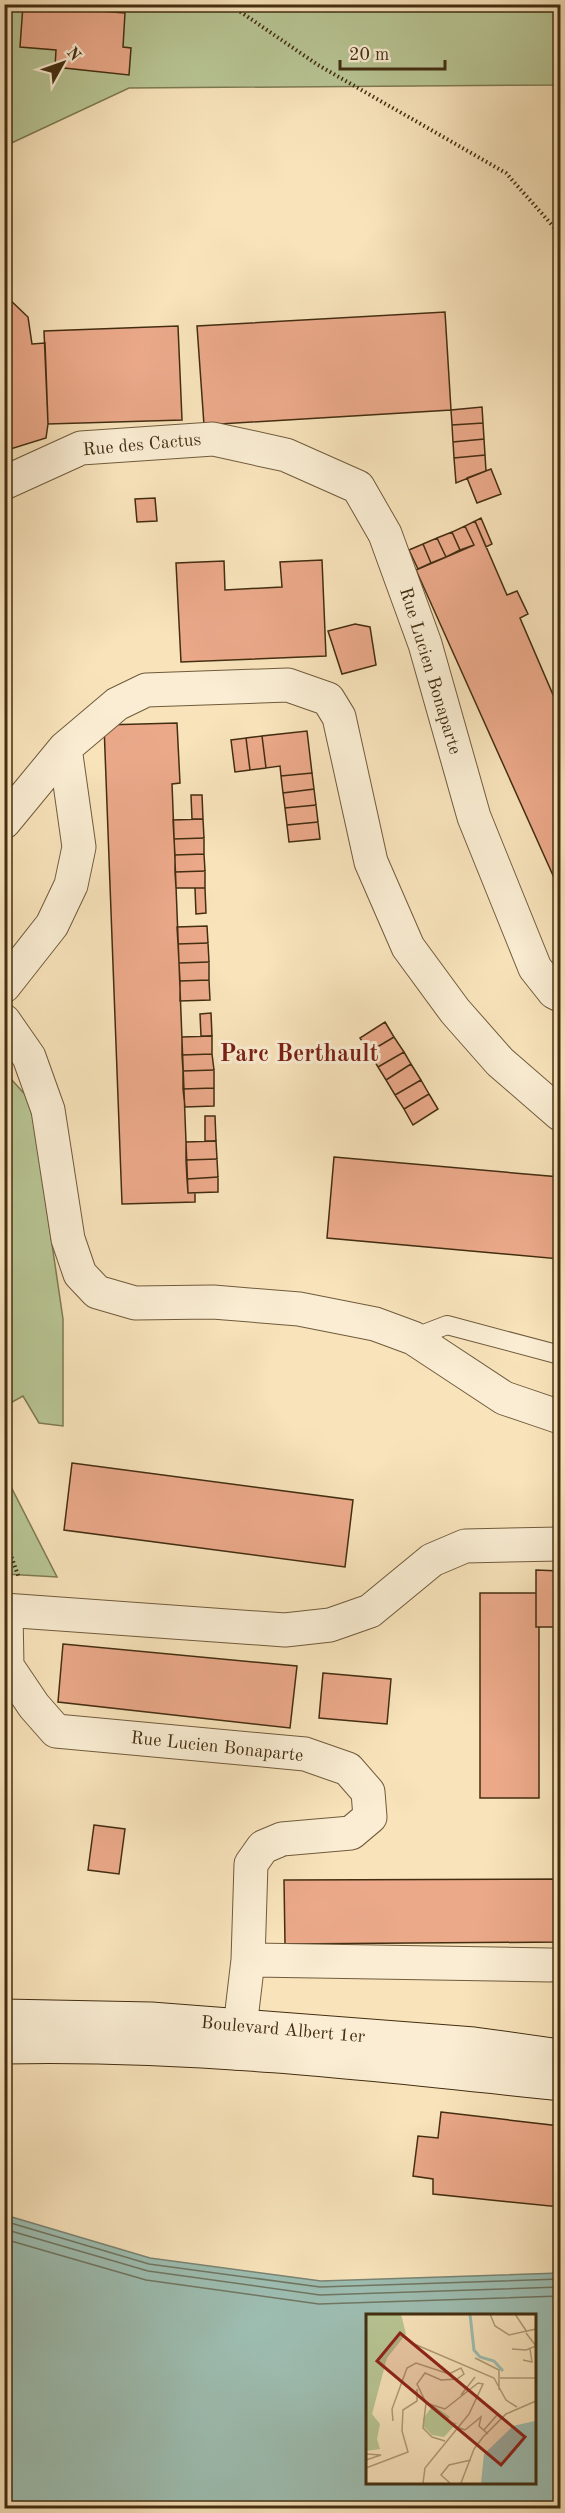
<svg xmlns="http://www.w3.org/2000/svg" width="565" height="2513" font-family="'Old Standard TT',serif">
  <rect width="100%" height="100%" fill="#f8e3bb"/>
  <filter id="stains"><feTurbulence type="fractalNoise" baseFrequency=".00333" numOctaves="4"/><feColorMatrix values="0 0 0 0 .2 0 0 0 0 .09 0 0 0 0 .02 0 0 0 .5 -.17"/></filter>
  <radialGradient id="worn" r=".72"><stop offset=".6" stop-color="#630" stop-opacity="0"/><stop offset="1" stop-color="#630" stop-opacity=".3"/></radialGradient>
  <path fill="#b8c594" stroke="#7e7a52" stroke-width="1.5" d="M4 5H560V85L129 88 5 146Z
    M5 1076 10 1078 31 1101 63 1319V1426L39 1423 23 1396 5 1406Z
    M5 1475 57 1577 5 1574Z"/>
  <path fill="#9dbeb2" stroke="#798472" stroke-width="1.5" fill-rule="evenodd" d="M5 2215 150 2258 321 2281 560 2273V2508H5ZM367 2315H534V2482H367Z"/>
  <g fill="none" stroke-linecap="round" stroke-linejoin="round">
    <path stroke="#707662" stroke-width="1.5" d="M4 2221 149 2264 320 2287 560 2279
      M4 2229 148 2271 320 2295 560 2287
      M4 2239 146 2280 319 2304 560 2296"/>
  </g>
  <path fill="#eba98a" stroke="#432e11" stroke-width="1.5" d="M23 5 125 13 123 47 131 48 129 75 55 67 56 50 20 47Z
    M7 297 28 317 32 344 45 343 48 424 46 438 4 451V299Z
    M445 312 451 410 204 425 197 326Z
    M178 326 182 420 48 424 44 331Z
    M482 407 483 423 452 425 451 410Z
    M483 423 484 439 453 442 452 425Z
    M484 439 485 455 454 458 453 442Z
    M485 455 486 471 456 483 454 458Z
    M491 469 501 494 477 503 467 478Z
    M155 498 157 521 137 522 135 499Z
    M481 518 492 544 486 547 475 521Z
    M475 521 507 595 517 591 528 614 520 618 560 711V891L416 570 474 545 465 526Z
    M465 526 474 545 460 550 452 532Z
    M452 532 460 550 446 557 437 538Z
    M437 538 446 557 431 563 423 544Z
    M423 544 431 563 418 569 409 550Z
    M322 560 326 656 181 662 176 563 224 561 225 590 282 587 280 562Z
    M355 624 370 627 376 665 342 674 328 631Z
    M177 723 180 783 172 784 188 1193H195V1202L122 1204 104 725Z
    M307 731 312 773 281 776 280 766 266 768 262 736Z
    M262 736 266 768 250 770 246 738Z
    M246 738 250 770 235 772 231 740Z
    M312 773 314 789 283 793 281 776Z
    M314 789 316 805 285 808 283 793Z
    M191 795H202L203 819H192Z
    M316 805 318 822 287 825 285 808Z
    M203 819 204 838 174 839 173 820Z
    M318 822 320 839 289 842 287 825Z
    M204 838V854L175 855 174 839Z
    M204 854 205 871 175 872V855Z
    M205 871V888H176L175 872Z
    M195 888H205L206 913 196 914Z
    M207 926 208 943 178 944 177 927Z
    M208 943 209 962 179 963 178 944Z
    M209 962V980L180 981 179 963Z
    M209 980 210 1000 180 1001V981Z
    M211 1013 212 1036H201L200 1014Z
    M385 1022 394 1037 369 1052 360 1038Z
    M212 1036V1054L182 1055V1037Z
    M394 1037 404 1052 378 1067 369 1052Z
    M404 1052 411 1064 386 1080 378 1067Z
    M212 1054 214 1070 183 1071 182 1055Z
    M411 1064 421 1080 395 1095 386 1080Z
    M214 1070V1088L183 1089V1071Z
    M421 1080 429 1094 404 1109 395 1095Z
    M214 1088V1106L185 1107 183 1089Z
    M429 1094 438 1109 413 1125 404 1109Z
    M205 1116H215L216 1141H205Z
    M216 1141 217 1159 186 1160V1142Z
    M334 1157 560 1177V1259L327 1238Z
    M217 1159 218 1177 187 1179 186 1160Z
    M218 1177V1192L188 1193 187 1179Z
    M72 1463 353 1500 345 1567 64 1530Z
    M536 1570 560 1571V1627H536Z
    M480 1593H536V1627H539V1798H480Z
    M63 1644 297 1666 290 1728 58 1702Z
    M323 1673 391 1679 387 1724 319 1718Z
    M94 1825 125 1829 119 1874 88 1870Z
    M560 1879V1942L285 1944 284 1880Z
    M441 2112 560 2126V2207L433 2194V2179L413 2176 418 2136 438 2138Z"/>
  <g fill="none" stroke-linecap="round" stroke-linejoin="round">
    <g stroke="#705b3c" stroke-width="20">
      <path id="lane" d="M413 1338 447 1325 560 1355"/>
    </g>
    <g stroke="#705b3c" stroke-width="35">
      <path id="street" d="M4 483 81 448 213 439 286 455 358 487 385 534 425 644 474 817 535 968 554 992 560 995
        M4 822 65 748
        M4 986 52 925 71 885 79 847 65 748 117 704 146 690 288 685 328 699 339 717 371 862 408 947 455 1011 500 1062 560 1114
        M4 1021 29 1057 48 1110 68 1239 80 1274 97 1292 135 1303 213 1302 299 1309 375 1324 413 1338 504 1398 560 1417
        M4 1610 285 1630 330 1625 370 1611 432 1560 465 1546 560 1544
        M6 1611 7 1666 34 1706 56 1731 305 1754 348 1769 368 1792 370 1817 351 1833 282 1839 263 1847 251 1864 248 1960 237 2053
        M248 1960 550 1965"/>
    </g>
    <g stroke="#432e11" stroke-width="35">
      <path id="secondary" d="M4 2016 151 2019 474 2044 560 2056
        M4 2047C190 2043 376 2064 560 2084"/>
    </g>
    <path stroke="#432e11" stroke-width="4" stroke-dasharray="1.5 3" stroke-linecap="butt" d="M229 4 318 65 506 173 560 234
      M4 1392 10 1402
      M4 1536 19 1578"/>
    <use href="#lane" stroke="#faedd3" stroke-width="18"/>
    <use href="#street" stroke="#faedd3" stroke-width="33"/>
    <use href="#secondary" stroke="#faedd3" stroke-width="33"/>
  </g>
  <g text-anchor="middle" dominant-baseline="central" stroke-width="6" stroke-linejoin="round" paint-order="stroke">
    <g font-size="18" fill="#432e11" stroke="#faedd3">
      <text transform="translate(142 445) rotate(-5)">Rue des Cactus</text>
      <text transform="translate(430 671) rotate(73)">Rue Lucien Bonaparte</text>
      <text transform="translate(217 1747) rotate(6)">Rue Lucien Bonaparte</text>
      <text transform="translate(283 2030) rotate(5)">Boulevard Albert 1er</text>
    </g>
    <g font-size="24" font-weight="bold" fill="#7a1f14" stroke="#faedd3">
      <text x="299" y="1055">Parc Berthault</text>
    </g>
  </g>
  <g transform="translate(366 2314)">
    <rect width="170" height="170" fill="#f8e3bb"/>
    <path d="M0 0H35L40 20 21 44 6 100 14 110 11 125 14 135 0 137ZM67 91 84 103 80 107 91 109 78 123 66 121 58 113 57 105Z" fill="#b8c594"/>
    <path d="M169 107V169H115L118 140 147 112Z" fill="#9dbeb2"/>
    <path fill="none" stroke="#9dbeb2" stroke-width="3" d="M104 0 108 36 114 43 128 47 137 57"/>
    <path fill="none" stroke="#b09b77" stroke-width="1.5" d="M124 0 129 12 143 21 170 15M149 0 161 18M46 29 128 64 140 86 151 93M146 35 160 36 170 32 160 19M109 44 133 56V76M157 46 166 48 164 35M134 64H170M95 81 109 63M27 107 26 95 41 54 50 49 83 60 95 54 98 60 91 65 75 66 59 59 51 70 60 89 57 114 66 123 79 127M91 113 99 116 115 103 113 112 122 120M118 116 131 101M0 140 15 141 0 146M0 154 42 138 36 117 37 96 51 87V75M57 169 59 154 103 100 117 70 112 69 79 95 60 89M84 169 75 161 83 151 105 146M95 169 108 135 117 123 140 100 170 87"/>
    <path fill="#8f2418" fill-opacity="0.15" stroke="#8f2418" stroke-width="3" d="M34 19 159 123 135 151 11 47Z"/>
    <rect width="170" height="170" fill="none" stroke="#432e11" stroke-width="3"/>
  </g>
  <rect width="565" height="2513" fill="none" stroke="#f8e3bb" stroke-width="24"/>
  <rect x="6" y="6" width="553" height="2501" fill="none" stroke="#432e11" stroke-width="3"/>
  <rect x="12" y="12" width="541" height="2489" fill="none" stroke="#432e11" stroke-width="1.5"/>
  <g transform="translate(63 63) rotate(50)" stroke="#faedd3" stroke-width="4.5" paint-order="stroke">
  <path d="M0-4.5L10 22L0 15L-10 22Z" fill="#432e11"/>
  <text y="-9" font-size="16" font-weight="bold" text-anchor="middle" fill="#432e11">N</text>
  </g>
  <path d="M340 60v9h105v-9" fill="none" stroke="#432e11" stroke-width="3"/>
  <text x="349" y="60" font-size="18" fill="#432e11" stroke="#faedd3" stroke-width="4.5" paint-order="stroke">20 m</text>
  <rect width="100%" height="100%" filter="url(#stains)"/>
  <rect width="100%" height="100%" fill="url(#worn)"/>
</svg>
